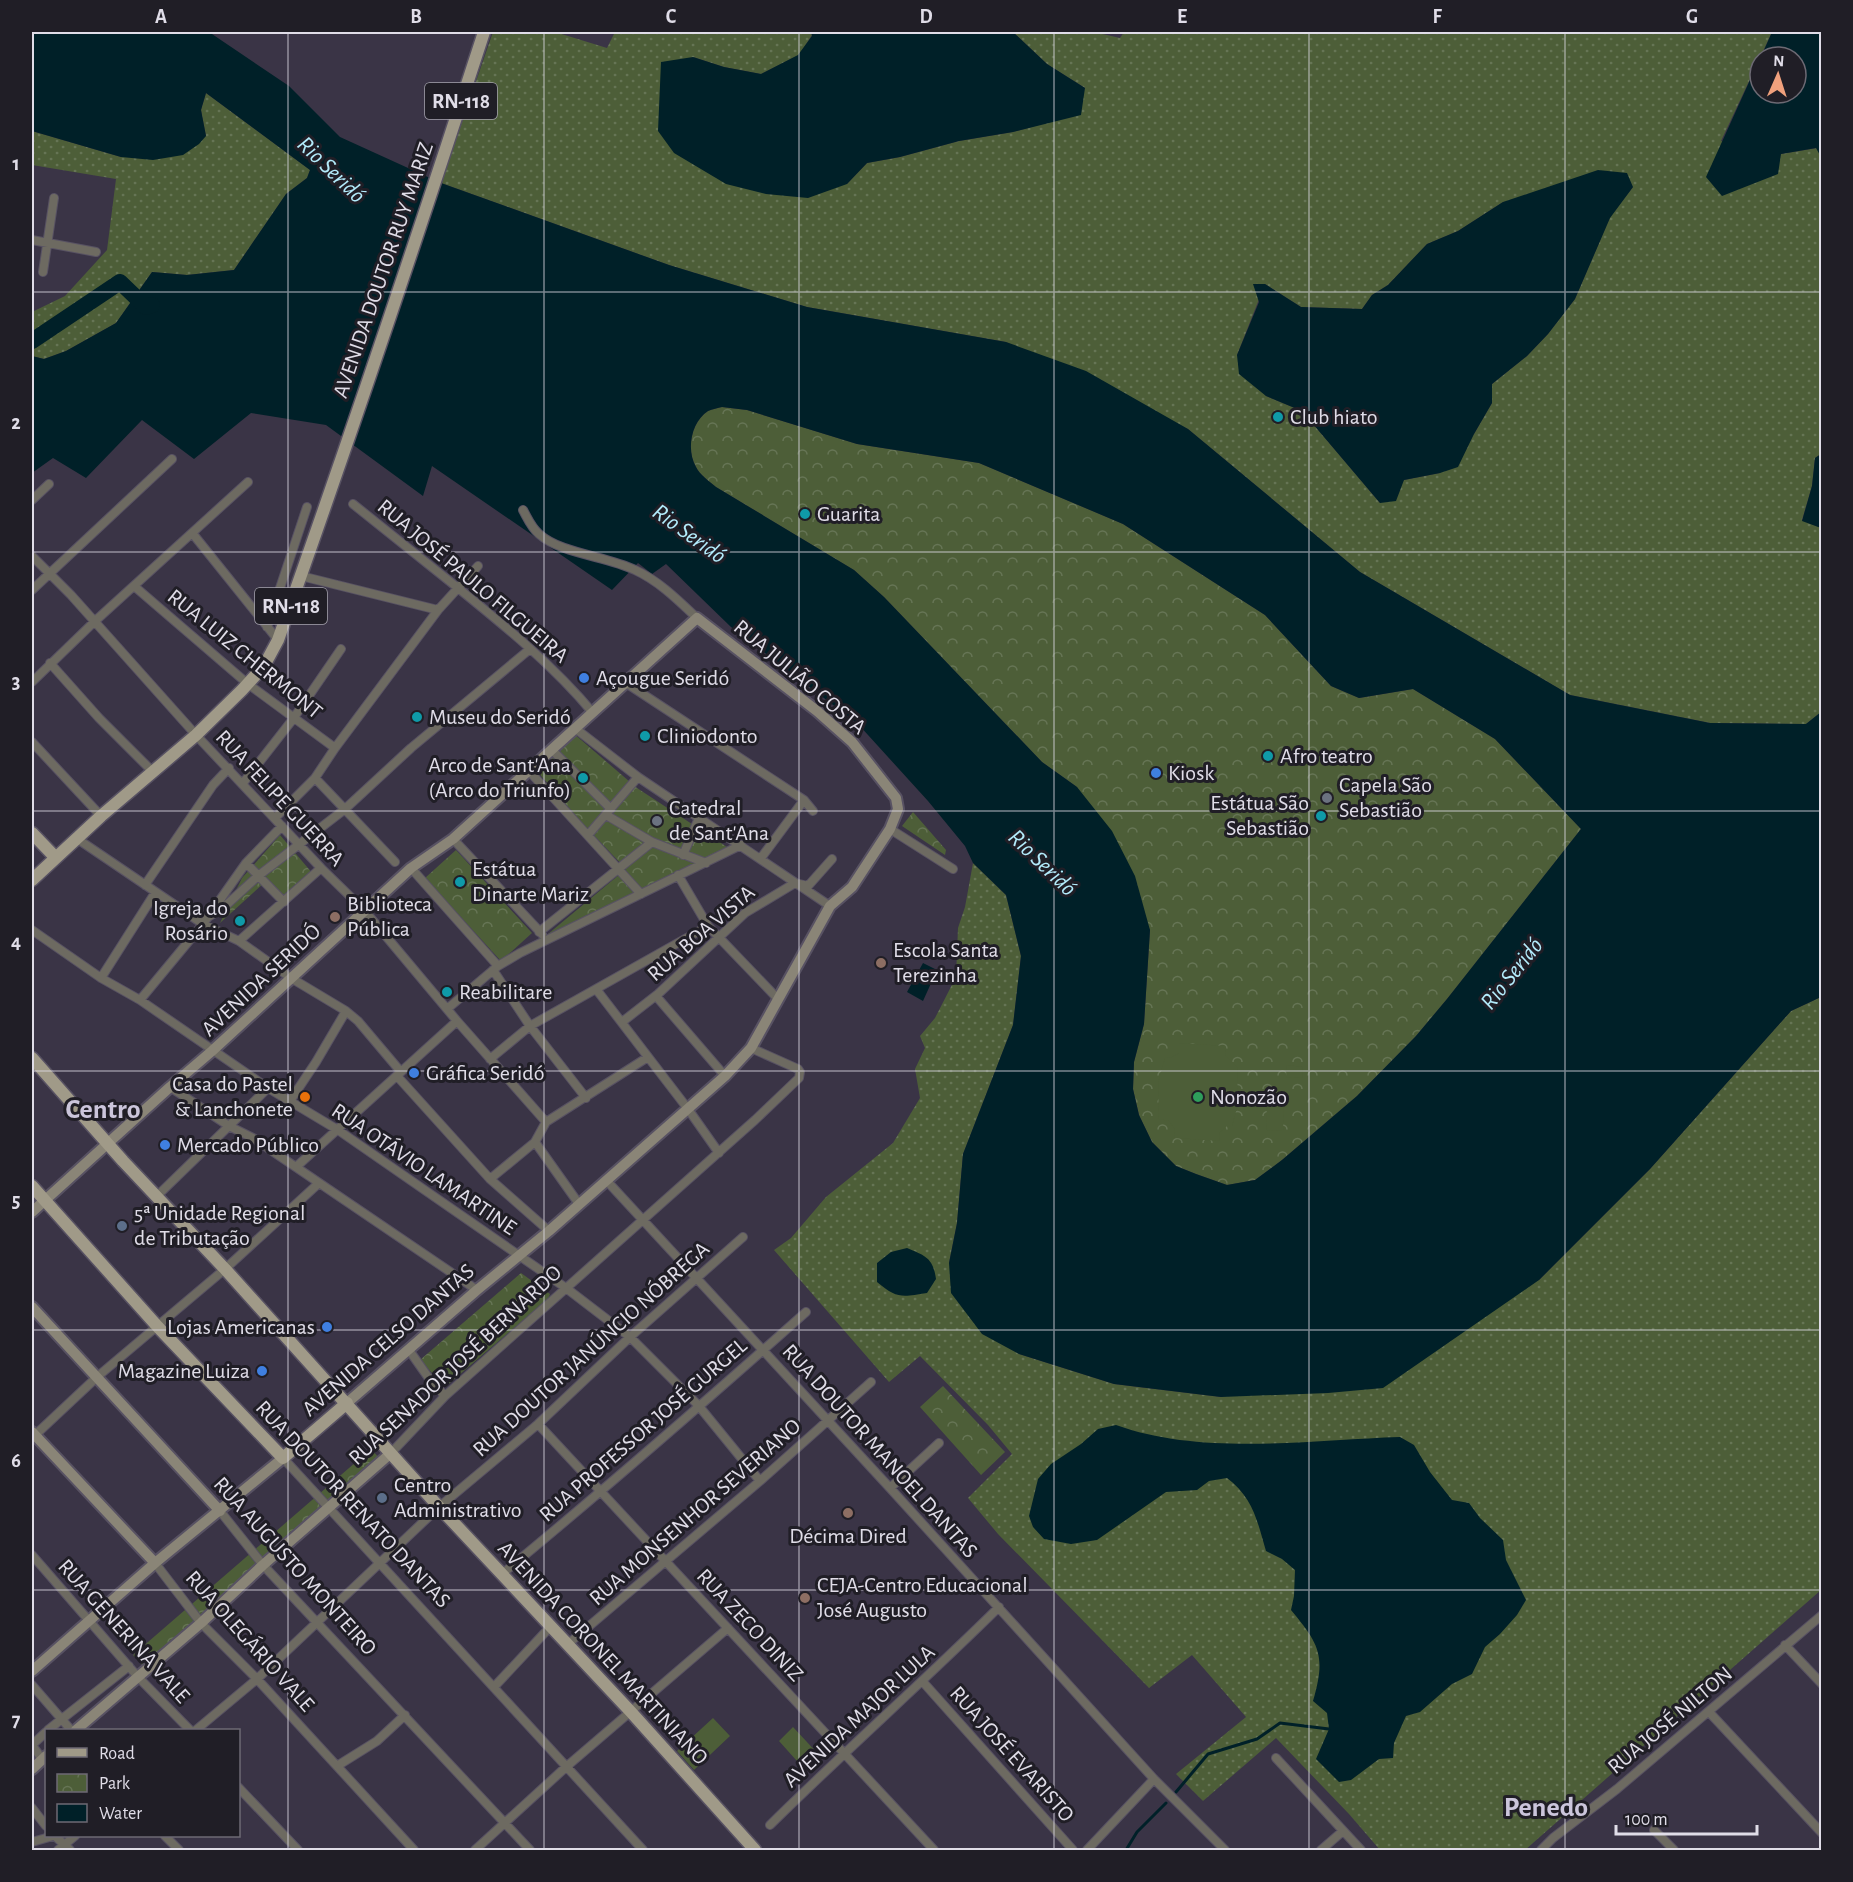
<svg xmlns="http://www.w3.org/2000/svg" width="1853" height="1882" font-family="'Alegreya Sans',sans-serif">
  <defs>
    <pattern id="grass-dots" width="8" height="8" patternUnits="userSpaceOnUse" patternTransform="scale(1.5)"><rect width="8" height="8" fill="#4d5e38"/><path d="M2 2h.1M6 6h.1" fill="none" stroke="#667555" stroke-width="1.8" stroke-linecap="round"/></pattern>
    <pattern id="park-crowns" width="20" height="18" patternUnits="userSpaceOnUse" patternTransform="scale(1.5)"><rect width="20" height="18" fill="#4d5e38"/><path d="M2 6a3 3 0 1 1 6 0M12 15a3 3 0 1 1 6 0" fill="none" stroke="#667555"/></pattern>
  </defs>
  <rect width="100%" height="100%" fill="#3a3446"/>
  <path fill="url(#grass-dots)" fill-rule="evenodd" d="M493 32H555L607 48 615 32H811L812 35 799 55 761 74 724 67 693 57 847 184 867 163 900 157 959 141 1013 132 1042 124 1085 88 1047 64 1013 32H1094L1120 38 1124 32H1772L1721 141 1781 154 1817 148 1821 157V454L1815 458 1812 486 1802 520 1821 528V712L1806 724 1710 723 1570 695 1360 572 1188 429 1006 342 807 307 669 265 441 183ZM1633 187 1610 217 1575 299 1548 334 1527 356 1492 384V403L1474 434 1440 473 1404 480 1380 503 1302 411 1266 396 1237 355 1265 284 1301 307 1362 309 1372 295 1388 285 1427 244 1458 231 1503 202Z
    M206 93 310 170 307 178 286 194 234 270 187 275 152 272 116 323 66 351 44 359 32 356V312L65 296 107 250 116 179 32 165V131L121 157 206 136 201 110Z
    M973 863 1006 895 1021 956 1013 1025 963 1154 957 1223 949 1263 1019 1354 1114 1384 1221 1397 1539 1280 1650 1169 1791 1011 1821 997V1590L1525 1850H1380L1349 1814 1276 1738 1203 1801 1176 1774 1246 1717 1192 1655 1149 1688 998 1534 968 1498 1012 1454 988 1425 920 1356 889 1382 774 1250 791 1238 826 1197 893 1143 920 1098 915 1069 925 1048 920 1036 935 1018 956 977 958 928 965 907Z"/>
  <path fill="url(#park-crowns)" d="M722 407 747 410 857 444 979 463 1123 524 1265 615 1331 686 1359 698 1413 689 1495 739 1581 829 1447 999 1416 1036 1357 1096 1282 1160 1255 1180 1227 1185 1196 1174 1176 1166 1152 1142 1139 1115 1133 1089 1134 1062 1144 1024 1150 930 1077 787 1042 762 884 597 854 570 716 487C709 481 700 475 696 467 686 450 691 422 708 411 712 409 718 408 722 407Z
    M573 733 637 788 727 847 536 944 626 869 582 823 535 769Z
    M913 812 946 850 945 855 902 826Z
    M280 835 313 874 283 901 264 883 220 923 242 878Z
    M456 850 532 933 501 961 425 878Z
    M521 1273 550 1294 548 1299 445 1387 420 1360Z
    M943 1386 1005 1452 981 1475 920 1407Z
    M371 1449 381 1460 145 1668 133 1655Z"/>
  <path fill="#4d5e38" d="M1179 1043 1225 1046 1226 1056 1237 1067 1238 1104 1232 1126H1227L1220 1132 1219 1141 1175 1138 1174 1128 1169 1121 1159 1119 1158 1083 1165 1058 1172 1057 1179 1053Z
    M1287 1065 1303 1067 1302 1078 1286 1077Z
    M1267 1104 1284 1106 1283 1131 1266 1130Z
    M713 1718 730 1736 694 1770 677 1751Z
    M793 1727 820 1756 805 1770 779 1741Z"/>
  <path fill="#002028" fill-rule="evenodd" d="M32 32H209L289 86 340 137 441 183 669 265 807 307 1006 342 1086 371 1188 429 1360 572 1570 695 1710 723 1806 724 1821 712V997L1791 1011 1650 1169 1539 1280 1383 1388 1328 1393 1221 1397 1114 1384 1019 1354 982 1334 951 1293 949 1263 957 1223 963 1154 1013 1025 1021 956 1006 895 973 863 965 846 928 801 858 724 731 627 666 564 652 574 638 563 612 590 432 466 423 496 326 425 251 413 194 459 142 420 86 478 53 458 32 473V356L44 359 66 351 116 323 152 272 187 275 234 270 286 194 307 178 310 170 206 93 201 110 206 136 199 144 183 155 153 160 121 157 32 131ZM722 407 747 410 857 444 979 463 1123 524 1265 615 1331 686 1359 698 1413 689 1495 739 1581 829 1447 999 1416 1036 1357 1096 1282 1160 1255 1180 1227 1185 1196 1174 1176 1166 1152 1142 1139 1115 1133 1089 1134 1062 1144 1024 1150 930 1135 876 1112 831 1077 787 1042 762 884 597 854 570 716 487C709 481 700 475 696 467 686 450 691 422 708 411 712 409 718 408 722 407Z
    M811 32H1013L1047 64 1085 88 1081 115 1013 132 959 141 900 157 867 163 847 184 808 198 766 194 726 184 674 153 658 131 661 62 693 57 724 67 761 74 798 55 812 36Z
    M1772 32H1821V157L1816 148 1781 154 1778 174 1722 196 1706 177 1760 58V93H1796V57H1761Z
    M1598 170 1627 173 1633 187 1610 218 1575 299 1548 334 1527 356 1492 384V403L1474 434 1458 467 1440 473 1404 480 1396 501 1380 503 1302 411 1266 396 1239 374 1237 355 1259 302 1253 284H1265L1301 307 1362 309 1372 295 1388 285 1427 244 1458 231 1503 202Z
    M1821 454V528L1802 521 1812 486 1815 458Z
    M923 963 937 970 923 1001 907 992Z
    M907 1248C926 1256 933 1258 936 1279L927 1293C902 1297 897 1299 877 1282V1263L891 1252Z
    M1116 1425C1201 1456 1310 1440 1400 1437L1414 1445 1430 1472 1452 1500 1469 1503 1480 1518 1503 1540 1506 1560 1526 1600 1517 1615 1500 1634 1485 1647 1472 1674 1452 1684 1420 1712 1406 1716 1394 1743 1393 1758 1379 1759 1351 1780 1339 1782 1316 1759 1329 1729 1327 1713 1313 1701C1326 1656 1320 1645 1291 1610L1294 1596 1295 1570 1282 1559 1266 1551C1257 1520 1253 1498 1227 1478L1209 1481 1197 1490 1166 1492 1097 1540 1071 1544 1044 1539 1033 1527 1029 1516 1038 1479 1051 1464 1081 1444 1098 1429Z"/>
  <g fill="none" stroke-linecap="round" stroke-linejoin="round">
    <path stroke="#002028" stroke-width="3" d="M1176 1792 1208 1754 1257 1739 1280 1723 1329 1729
      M1126 1850 1137 1832 1166 1803"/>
    <path stroke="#002028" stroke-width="16" d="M32 341 120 282 146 307 152 305"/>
    <g stroke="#585263" stroke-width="10">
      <path id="minor" d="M32 240 96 252
        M43 272 54 198
        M32 500 49 484
        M353 504C388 532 423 560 458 588 505 626 554 666 593 713
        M523 510C528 519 531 527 539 534 561 554 607 556 635 570 659 581 678 600 697 618
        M193 534 278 640
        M32 556 71 595 196 735 321 868 364 910 457 1021 546 1122
        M301 576 438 610
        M134 586 248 684 335 748
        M32 590 172 459
        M267 627 307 507
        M50 663 99 718 152 771
        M32 682 94 622 248 482
        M626 683 804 800 813 811
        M576 729 638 777 830 906
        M32 742 101 816
        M552 750 611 809
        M529 771 641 894
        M315 778 395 862
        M243 783 293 719 341 649
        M606 815 652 842 706 863
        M275 818 315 778 335 748 438 610 478 566
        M890 829 953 869
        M588 835 638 777
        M76 838 203 924 239 941 291 978 346 1011 358 1021 401 1072
        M453 839 542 934
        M683 855 699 818
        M761 858 804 800
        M246 863 284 902
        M411 868 498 966
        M678 875 708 926 778 999
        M145 885 213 785 229 768
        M208 917 222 909 258 876 345 809 411 748 530 649
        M32 930 101 978 140 1000 268 1088 338 1130 566 1288 630 1337 698 1405 760 1481
        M539 932 652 842
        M239 941 321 868
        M493 970 530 1026 586 1098
        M101 978 155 893
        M596 989 688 1109 719 1153
        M656 996 725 1076
        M140 1000 203 924 246 863 282 826
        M447 1009 498 966 520 953 741 845
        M622 1022 658 994 745 913 795 883 808 886 832 859
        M490 1059 530 1026 708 926
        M397 1076 490 1179 549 1231
        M170 1087 229 1126 253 1138 477 1290
        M290 1101 316 1062 346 1011
        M535 1142 579 1204
        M296 1167 457 1021
        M490 1179 535 1142 546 1122 648 1057
        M606 1180 890 1488 1154 1779 1225 1850
        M157 1196 268 1088
        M409 1350 428 1377 445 1396
        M538 1424 934 1850
        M33 1437 97 1377 225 1269 319 1183
        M391 1453 445 1396 755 1120 799 1078 800 1072 798 1069 751 1048
        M283 1458 643 1850
        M890 1488 939 1443
        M220 1511 263 1565 530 1850
        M32 1555 138 1677 190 1730
        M155 1563 201 1623 257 1679 414 1850
        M502 1574C605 1489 706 1401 806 1312
        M568 1644 760 1481 871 1382
        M1785 1645 1822 1684
        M923 1682 1073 1850
        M32 1685 71 1730
        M494 1687 551 1626
        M1709 1712 1822 1833
        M48 1730 129 1666
        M196 1730 257 1679 439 1507 538 1424 630 1337 743 1237
        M32 1745 46 1732
        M32 1745 42 1759
        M1276 1758 1361 1850
        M337 1766 377 1741 405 1715
        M238 1787 298 1850
        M32 1808 46 1826
        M770 1825C845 1751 924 1681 999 1607
        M1654 1830 1674 1850
        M55 1836 70 1850
        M165 1836 179 1850
        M32 1842 53 1836
        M58 1850 75 1836
        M475 1850 566 1767 728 1628
        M1087 1850 1154 1779
        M1321 1850 1343 1831
        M1541 1850 1553 1838 1617 1789 1822 1615"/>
    </g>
    <g stroke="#585263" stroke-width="14">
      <path id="secondary" d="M32 1212 170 1087 212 1051 411 868 453 839 697 618 817 711 852 742 896 798 898 809 890 829 852 887 830 906 751 1048 725 1076 549 1231 477 1290 347 1403
        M32 1307 220 1511
        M32 1432 155 1563
        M32 1671 155 1563 283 1458
        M76 1730 201 1623 263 1565 391 1453
        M32 1769 46 1756"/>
    </g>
    <g stroke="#585263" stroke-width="15">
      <path id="primary" d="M32 833 55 857
        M32 880 101 816 196 735 242 690 264 666 278 640C350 438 418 235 484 32
        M32 1058 123 1161 225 1269 439 1507 631 1712 755 1850
        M32 1186 158 1327 283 1458 347 1403"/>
    </g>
    <use href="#minor" stroke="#6d6a61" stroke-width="8"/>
    <use href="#secondary" stroke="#8a8577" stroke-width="10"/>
    <use href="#primary" stroke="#a09a88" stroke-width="12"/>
  </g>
  <path fill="none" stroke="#e0dde8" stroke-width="1.5" stroke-opacity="0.55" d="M288 32V1850M544 32V1850M799 32V1850M1054 32V1850M1309 32V1850M1565 32V1850M32 292H1822M32 552H1822M32 811H1822M32 1071H1822M32 1330H1822M32 1590H1822"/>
  <g fill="#0f9aa8" stroke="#201e26" stroke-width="2">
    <circle cx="1278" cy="417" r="6"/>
    <circle cx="805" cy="514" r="6"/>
    <circle cx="417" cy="717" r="6"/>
    <circle cx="645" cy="736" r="6"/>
    <circle cx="1268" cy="756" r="6"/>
    <circle cx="583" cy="778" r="6"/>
    <circle cx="1321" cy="816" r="6"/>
    <circle cx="460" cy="882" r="6"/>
    <circle cx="240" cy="921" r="6"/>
    <circle cx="447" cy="992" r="6"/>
  </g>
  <g fill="#3f7fe0" stroke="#201e26" stroke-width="2">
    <circle cx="584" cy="678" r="6"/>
    <circle cx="1156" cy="773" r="6"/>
    <circle cx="414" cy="1073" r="6"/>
    <circle cx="165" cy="1145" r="6"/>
    <circle cx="327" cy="1327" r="6"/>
    <circle cx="262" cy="1371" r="6"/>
  </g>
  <g fill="#6b7280" stroke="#201e26" stroke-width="2">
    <circle cx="1327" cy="798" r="6"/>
    <circle cx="657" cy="821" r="6"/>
  </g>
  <g fill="#8d6e63" stroke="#201e26" stroke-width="2">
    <circle cx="335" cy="917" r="6"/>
    <circle cx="881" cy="963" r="6"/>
    <circle cx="848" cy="1513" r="6"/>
    <circle cx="805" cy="1598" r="6"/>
  </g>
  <circle fill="#e8710a" stroke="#201e26" stroke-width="2" cx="305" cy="1097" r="6"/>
  <circle fill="#2e9e5b" stroke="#201e26" stroke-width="2" cx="1198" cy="1097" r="6"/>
  <g fill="#5c6f8a" stroke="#201e26" stroke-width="2">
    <circle cx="122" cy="1226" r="6"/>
    <circle cx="382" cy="1498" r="6"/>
  </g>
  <g text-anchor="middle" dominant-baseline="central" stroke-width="6" stroke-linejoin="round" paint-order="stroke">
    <g fill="#201e26" stroke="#a6a4ae" stroke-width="1.5">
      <rect x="425" y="83" width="72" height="36" rx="4.5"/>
      <rect x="255" y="588" width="72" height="36" rx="4.5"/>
    </g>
    <g font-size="21" font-weight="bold" fill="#e0dde8">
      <text x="461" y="101">RN-118</text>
      <text x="291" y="606">RN-118</text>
    </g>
    <g font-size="22" fill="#e0dde8" stroke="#201e26">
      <text transform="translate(383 270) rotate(-71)">AVENIDA DOUTOR RUY MARIZ</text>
      <text transform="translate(473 581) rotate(40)">RUA JOSÉ PAULO FILGUEIRA</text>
      <text transform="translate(245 654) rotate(39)">RUA LUIZ CHERMONT</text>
      <text transform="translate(800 677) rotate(40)">RUA JULIÃO COSTA</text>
      <text transform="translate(280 798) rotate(47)">RUA FELIPE GUERRA</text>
      <text transform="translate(701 933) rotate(-41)">RUA BOA VISTA</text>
      <text transform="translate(261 980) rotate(-43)">AVENIDA SERIDÓ</text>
      <text transform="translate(424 1169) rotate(34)">RUA OTÁVIO LAMARTINE</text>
      <text transform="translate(388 1340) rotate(-41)">AVENIDA CELSO DANTAS</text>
      <text transform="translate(591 1349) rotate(-42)">RUA DOUTOR JANÚNCIO NÓBREGA</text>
      <text transform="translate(455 1365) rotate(-43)">RUA SENADOR JOSÉ BERNARDO</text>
      <text transform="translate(643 1430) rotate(-41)">RUA PROFESSOR JOSÉ GURGEL</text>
      <text transform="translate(880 1451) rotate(48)">RUA DOUTOR MANOEL DANTAS</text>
      <text transform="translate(353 1504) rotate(47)">RUA DOUTOR RENATO DANTAS</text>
      <text transform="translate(695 1512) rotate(-41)">RUA MONSENHOR SEVERIANO</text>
      <text transform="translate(295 1566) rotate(48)">RUA AUGUSTO MONTEIRO</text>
      <text transform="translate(750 1625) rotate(47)">RUA ZECO DINIZ</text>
      <text transform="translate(124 1631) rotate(48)">RUA GENERINA VALE</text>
      <text transform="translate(250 1641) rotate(48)">RUA OLEGÁRIO VALE</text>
      <text transform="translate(603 1653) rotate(47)">AVENIDA CORONEL MARTINIANO</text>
      <text transform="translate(859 1716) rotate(-43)">AVENIDA MAJOR LULA</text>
      <text transform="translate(1670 1720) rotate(-40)">RUA JOSÉ NILTON</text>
      <text transform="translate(1012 1754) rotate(48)">RUA JOSÉ EVARISTO</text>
    </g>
    <g font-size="22" fill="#e0dde8" stroke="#201e26" text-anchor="start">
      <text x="1290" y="417">Club hiato</text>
      <text x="817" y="514">Guarita</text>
      <text x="596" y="678">Açougue Seridó</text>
      <text x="429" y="717">Museu do Seridó</text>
      <text x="657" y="736">Cliniodonto</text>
      <text x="1280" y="756">Afro teatro</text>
      <text x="571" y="765" text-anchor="end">Arco de Sant'Ana<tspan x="571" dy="25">(Arco do Triunfo)</tspan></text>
      <text x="1168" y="773">Kiosk</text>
      <text x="1339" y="785">Capela São<tspan x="1339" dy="25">Sebastião</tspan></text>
      <text x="1309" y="803" text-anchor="end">Estátua São<tspan x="1309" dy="25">Sebastião</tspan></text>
      <text x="669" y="808">Catedral<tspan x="669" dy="25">de Sant'Ana</tspan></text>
      <text x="472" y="869">Estátua<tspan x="472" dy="25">Dinarte Mariz</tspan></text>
      <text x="347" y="904">Biblioteca<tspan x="347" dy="25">Pública</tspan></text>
      <text x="228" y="908" text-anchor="end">Igreja do<tspan x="228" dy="25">Rosário</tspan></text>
      <text x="893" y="950">Escola Santa<tspan x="893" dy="25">Terezinha</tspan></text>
      <text x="459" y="992">Reabilitare</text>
      <text x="426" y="1073">Gráfica Seridó</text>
      <text x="293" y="1084" text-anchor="end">Casa do Pastel<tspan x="293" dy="25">&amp; Lanchonete</tspan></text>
      <text x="1210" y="1097">Nonozão</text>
      <text x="177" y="1145">Mercado Público</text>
      <text x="134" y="1213">5ª Unidade Regional<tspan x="134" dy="25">de Tributação</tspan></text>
      <text x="315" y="1327" text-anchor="end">Lojas Americanas</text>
      <text x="250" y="1371" text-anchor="end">Magazine Luiza</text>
      <text x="394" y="1485">Centro<tspan x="394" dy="25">Administrativo</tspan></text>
      <text x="848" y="1536" text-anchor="middle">Décima Dired</text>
      <text x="817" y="1585">CEJA-Centro Educacional<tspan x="817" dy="25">José Augusto</tspan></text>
    </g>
    <g font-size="24" font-style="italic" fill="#b3ebfb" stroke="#201e26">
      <text transform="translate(331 170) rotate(44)">Rio Seridó</text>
      <text transform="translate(689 534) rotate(36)">Rio Seridó</text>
      <text transform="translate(1042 863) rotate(44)">Rio Seridó</text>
      <text transform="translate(1512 974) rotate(-51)">Rio Seridó</text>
    </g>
    <g font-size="28" font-weight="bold" fill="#cbc5db" stroke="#201e26">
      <text x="103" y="1110">Centro</text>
      <text x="1546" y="1808">Penedo</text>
    </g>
  </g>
  <rect width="1853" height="1882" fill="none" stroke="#201e26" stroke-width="66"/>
  <rect x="45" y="1729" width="195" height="108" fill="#201e26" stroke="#6d6a74" stroke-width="1.5"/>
  <rect x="57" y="1748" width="30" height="9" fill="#a09a88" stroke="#6d6a74" stroke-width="1.5"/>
  <text x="99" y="1759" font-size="18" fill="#e0dde8">Road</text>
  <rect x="57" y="1774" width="30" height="18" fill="url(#park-crowns)" stroke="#6d6a74" stroke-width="1.5"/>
  <text x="99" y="1789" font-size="18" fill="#e0dde8">Park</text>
  <rect x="57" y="1804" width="30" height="18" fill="#002028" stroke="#6d6a74" stroke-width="1.5"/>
  <text x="99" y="1819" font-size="18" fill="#e0dde8">Water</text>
  <g transform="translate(1778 75) rotate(3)"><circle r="28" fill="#201e26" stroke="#6d6a74" stroke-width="1.5"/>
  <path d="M0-4.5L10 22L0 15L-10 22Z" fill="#f1a17d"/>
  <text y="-9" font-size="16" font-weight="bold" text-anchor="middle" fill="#e0dde8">N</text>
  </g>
  <path d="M1616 1825v9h141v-9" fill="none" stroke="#e0dde8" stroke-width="3"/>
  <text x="1625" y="1825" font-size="18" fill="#e0dde8" stroke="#201e26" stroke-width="4.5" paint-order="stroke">100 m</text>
  <rect x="33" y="33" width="1787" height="1816" fill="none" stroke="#e0dde8" stroke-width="2"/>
  <g font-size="20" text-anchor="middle" font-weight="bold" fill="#e0dde8">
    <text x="161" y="23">A</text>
    <text x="416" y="23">B</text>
    <text x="671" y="23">C</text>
    <text x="926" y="23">D</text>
    <text x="1182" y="23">E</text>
    <text x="1437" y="23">F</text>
    <text x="1692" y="23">G</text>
    <text x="16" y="170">1</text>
    <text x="16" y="429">2</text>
    <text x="16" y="688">3</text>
    <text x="16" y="948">4</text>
    <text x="16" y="1207">5</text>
    <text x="16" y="1467">6</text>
    <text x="16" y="1726">7</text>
  </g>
</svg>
